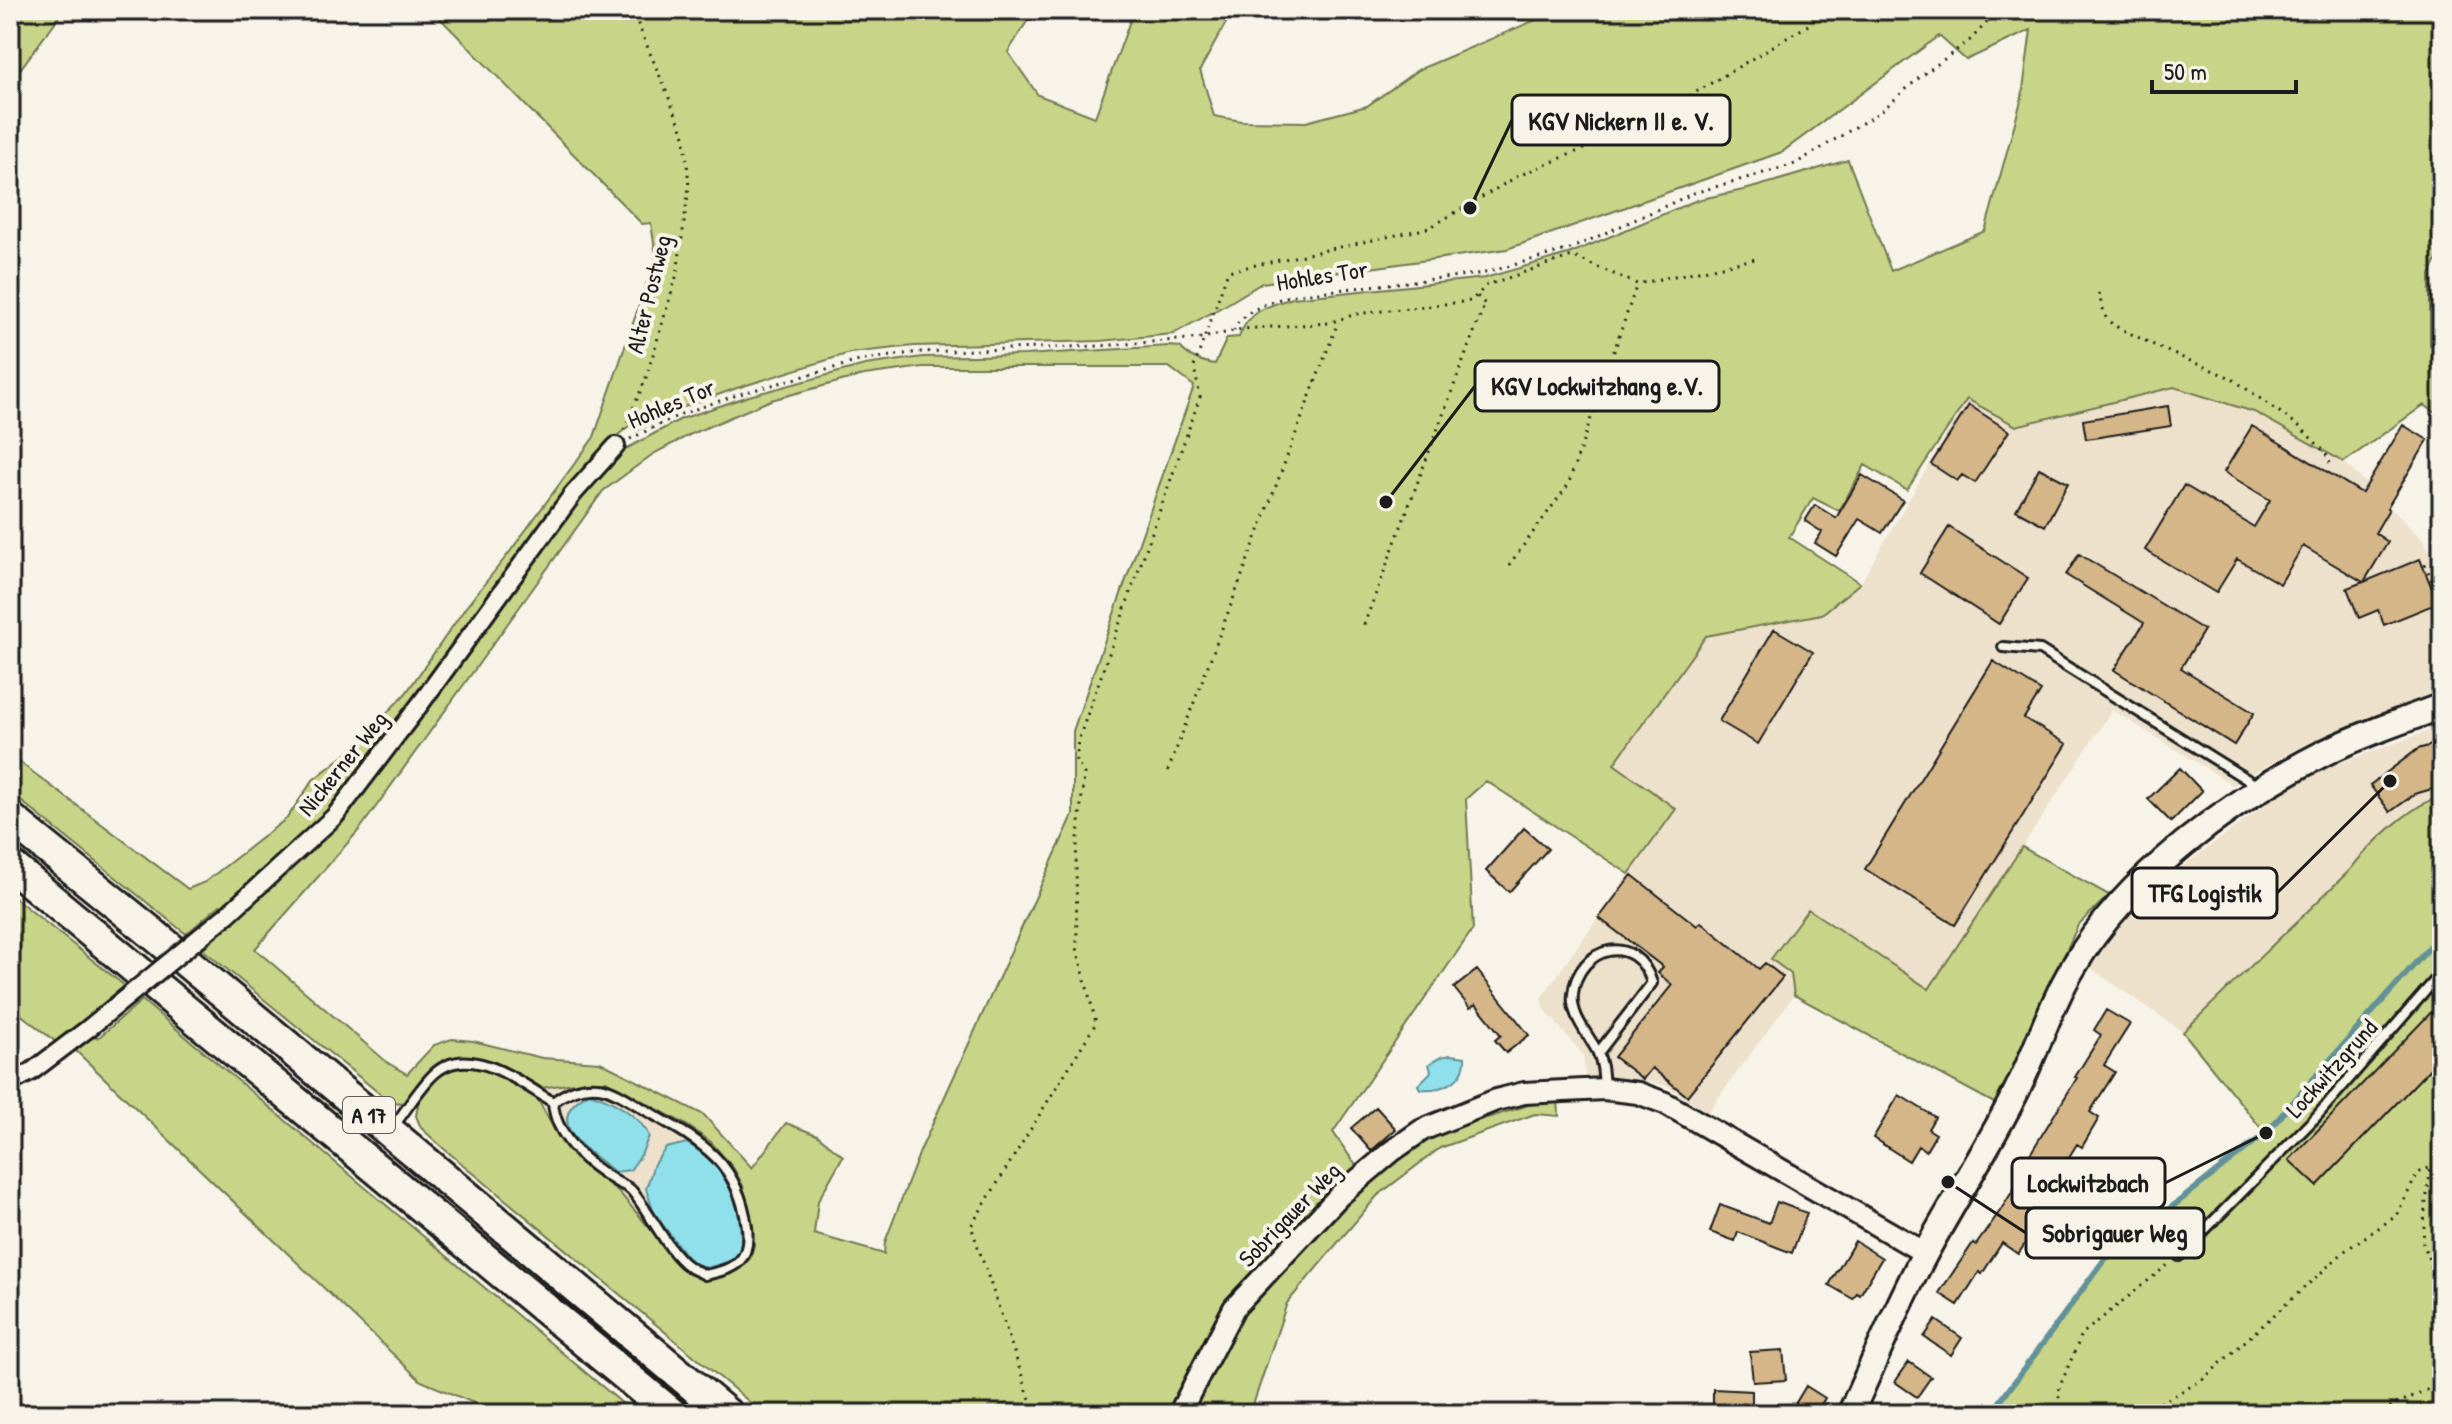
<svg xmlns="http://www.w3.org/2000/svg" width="2452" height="1424" font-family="'Patrick Hand',sans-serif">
  <rect width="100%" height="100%" fill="#f7f3e8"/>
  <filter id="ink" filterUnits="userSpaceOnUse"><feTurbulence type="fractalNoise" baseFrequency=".0125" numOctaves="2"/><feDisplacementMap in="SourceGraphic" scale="16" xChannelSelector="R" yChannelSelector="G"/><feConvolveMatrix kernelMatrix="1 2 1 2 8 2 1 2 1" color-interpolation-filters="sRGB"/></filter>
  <g filter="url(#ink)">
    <path fill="#ede1cc" d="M2174 387 2254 412 2344 462 2422 539 2442 570V690L2364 719 2300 747 2233 785 2112 710 1929 990 1808 909 1791 974 1794 995 1708 1112 1667 1086 1648 1081 1619 1080 1586 1081 1583 1055 1544 1009 1541 998 1675 809 1613 765 1707 636 1821 614 1860 584 1967 399 2016 426Z
      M2442 726V796L2428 799 2366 849 2350 870 2183 1032 2089 967 2147 893 2289 787 2332 766Z
      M587 1081H606L654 1107 685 1124 711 1142 722 1155 734 1169 743 1186 749 1208 754 1245 750 1259 743 1265 724 1277 705 1278 684 1269 619 1192 576 1159 555 1131 536 1096 541 1088Z"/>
    <path fill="#c8d487" stroke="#727852" stroke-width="2" fill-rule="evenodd" d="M21 10H64L10 83V22Z
      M432 10H1034L1008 52 1038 95 1095 117 1134 10H1233L1200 70 1214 116 1241 121 1306 122 1367 106 1418 70 1559 10H2442V249L2430 275V345L2442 354V417L2424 405 2344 462 2254 412 2174 387 2016 426 1967 399 1907 490 1865 465 1839 511 1813 498 1789 537 1860 583 1822 614 1706 636 1614 764 1676 809 1629 874 1486 781 1466 799 1473 929 1333 1132 1366 1180 1422 1138 1545 1100 1558 1099 1559 1116 1535 1114 1440 1148 1377 1196 1287 1303 1250 1414H764L443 1148 421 1128 416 1116 419 1100 432 1082 455 1065H472L494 1072 536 1096 555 1131 576 1159 619 1192 684 1269 705 1278 724 1277 750 1259 754 1245 749 1208 743 1186 734 1169 711 1142 685 1124 606 1081H587L541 1088 500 1066 477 1058 460 1057 446 1061 431 1072 404 1103 390 1102 202 949 234 922 232 919 316 847 379 775 497 609 583 493 624 450 681 419 749 396 865 365 923 357 1025 355 1169 346 1180 347C1189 358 1201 362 1215 364L1227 338 1239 337C1248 311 1267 306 1293 298L1485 278 1571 253 1697 200 1748 189 1848 160 1891 271 1985 231 2022 97 2031 30 1966 60 1939 36 1782 152 1507 249 1262 283 1229 303 1173 334 1100 341 914 346 850 353 737 388 681 408 636 431 630 425 611 441 483 602 407 710 306 838 224 909 220 905 186 934 10 792V755L188 889 205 882 287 818 313 780 350 751 406 693 466 607 509 553 594 437 656 256 651 223 642 224ZM923 367H1169L1194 386 1073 731V815L921 1149 885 1242 884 1254 814 1234 818 1201 843 1156 817 1135 786 1123 752 1168 704 1115 600 1062 542 1058 473 1041 452 1039 434 1045 407 1074 388 1063 255 949 360 829 603 491 653 454 691 434 771 400 864 375Z
      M2442 796V1414H1991L2104 1260 2265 1133 2183 1032 2350 870C2368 846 2413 803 2442 796Z
      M2022 847 2109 895 2078 925 1996 1104 1794 995 1791 974 1771 959 1808 909 1929 989Z
      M10 894 125 986 84 1023 56 1042 10 1006Z
      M142 1000 635 1414H500L421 1381 74 1049 93 1033 98 1038Z"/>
    <path fill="#90e0eb" stroke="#629298" stroke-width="2" d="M1450 1055 1465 1057C1466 1082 1442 1091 1420 1089L1418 1085 1431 1072 1429 1064 1441 1057Z
      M589 1093C610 1099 640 1115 649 1136L641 1155 630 1170 615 1172C588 1151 538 1121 589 1093Z
      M687 1143C727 1165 745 1208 740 1253L730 1261 707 1268 690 1261 654 1213 646 1189 654 1164 666 1148Z"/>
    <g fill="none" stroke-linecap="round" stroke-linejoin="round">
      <path stroke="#629298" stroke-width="6" d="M1991 1414 2104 1260 2266 1133 2442 933"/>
    </g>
    <path fill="#d5b689" stroke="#1c1c1c" stroke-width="2" d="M1969 405 2009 431 1975 483 1962 475 1957 481 1931 464Z
      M2168 406 2171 426 2086 439 2083 420Z
      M2403 425 2428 440 2387 508 2389 509 2375 533 2388 542 2364 582 2420 559 2438 603 2384 625 2378 610 2359 618 2347 588 2363 582 2303 546 2280 584 2237 559 2216 593 2145 550 2184 485 2254 527 2270 500 2224 472 2252 426 2362 493Z
      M2039 468 2068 483 2045 526 2016 510Z
      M1862 475 1903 500 1882 533 1859 519 1836 556 1815 543 1822 532 1805 521 1815 505 1836 518Z
      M1949 527 2028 578 1999 624 1920 573Z
      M2079 554 2204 630 2181 668 2254 713 2234 745 2114 670 2144 623 2066 575Z
      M1774 629 1813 652 1758 744 1719 721Z
      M1993 661 2041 691 2024 718 2067 744 1955 925 1865 869Z
      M2442 742V786L2415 794 2390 812 2370 785 2418 749Z
      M2180 768 2202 791 2171 822 2148 799Z
      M1524 828 1548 849 1509 892 1486 871Z
      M1632 875 1697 926 1701 922 1759 969 1765 963 1783 977 1687 1096 1652 1068 1643 1079 1614 1057 1672 985 1658 973 1663 967 1599 918Z
      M1477 970 1529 1035 1506 1053 1495 1040 1501 1035 1476 1004 1470 1008 1454 988Z
      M2442 1001V1056L2317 1186 2289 1160Z
      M2106 1010 2130 1024 2104 1065 2115 1072 2090 1112 2099 1118 2082 1147 2077 1144 2046 1194 2057 1200 2041 1226 2039 1224 2018 1254 2002 1243 1982 1274 1979 1272 1958 1305 1939 1293 1973 1243 1976 1245 2000 1211 2031 1162 2027 1159 2077 1078 2075 1077 2101 1035 2094 1030Z
      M1899 1095 1935 1117 1928 1129 1936 1134 1926 1151 1918 1146 1909 1161 1873 1138Z
      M1376 1107 1396 1129 1371 1151 1351 1128Z
      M1777 1202 1807 1213 1792 1253 1738 1232 1735 1241 1710 1232 1720 1205 1769 1223Z
      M1855 1241 1882 1258 1860 1295 1857 1293 1853 1299 1829 1285Z
      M1936 1320 1962 1338 1951 1355 1924 1337Z
      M1783 1350 1786 1380 1753 1382 1750 1352Z
      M1909 1362 1931 1377 1917 1397 1895 1382Z
      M1806 1386 1825 1398 1815 1414H1789Z
      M1713 1389 1752 1391V1414H1722V1410L1713 1409Z"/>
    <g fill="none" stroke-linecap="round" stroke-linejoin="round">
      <g stroke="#1c1c1c" stroke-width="14">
        <path id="service" d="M2003 647 2040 650 2259 787
          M1598 1053 1652 983C1636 930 1578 947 1573 994 1570 1015 1588 1034 1597 1051 1603 1063 1603 1075 1604 1088
          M392 1128C405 1112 416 1093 430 1078 466 1038 517 1081 553 1102 555 1137 588 1165 617 1182 622 1185 628 1186 632 1191 649 1211 668 1252 688 1266 693 1270 700 1272 705 1275 735 1269 751 1262 747 1227 738 1158 697 1140 642 1108 630 1101 612 1088 598 1087 581 1085 566 1092 553 1102
          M2179 1256 2316 1117 2442 972"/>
      </g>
      <g stroke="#1c1c1c" stroke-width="22">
        <path id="minor" d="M228 914 335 816 421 703 573 494 616 446
          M10 1083 31 1072 89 1028"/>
      </g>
      <g stroke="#1c1c1c" stroke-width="26">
        <path id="tertiary" d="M1179 1414 1234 1308 1340 1195 1392 1151 1422 1130 1496 1100 1524 1093 1604 1089 1638 1093 1665 1103 1925 1253"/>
      </g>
      <g stroke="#1c1c1c" stroke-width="30">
        <path id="secondary" d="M1850 1414C1875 1360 1898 1303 1927 1250 1956 1197 1989 1146 2016 1092 2037 1051 2050 1005 2074 966 2126 877 2233 799 2324 753 2362 734 2403 721 2442 706"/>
      </g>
      <g stroke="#1c1c1c" stroke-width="36">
        <path id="motorway" d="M10 818 152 933 727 1414
          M10 865 672 1414"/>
      </g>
      <path stroke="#1c1c1c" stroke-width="3" stroke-dasharray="2 6" stroke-linecap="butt" d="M2098 293 2106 318 2113 325 2164 350 2231 378 2298 425 2325 452 2330 463
        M1234 331C1241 310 1273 301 1293 295L1485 273 1570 249 1694 193 1795 164 1880 112 1920 77 1970 40 1999 10
        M624 430 646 378 677 274 689 187 685 136 632 10
        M630 439 681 414 743 393 859 361 918 352 1100 346 1203 338 1242 329 1329 323 1356 314 1471 301 1487 285 1572 256 1637 284 1755 259
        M2425 564 2436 590 2433 592
        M1509 565 1568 485 1637 284
        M1364 625 1482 311 1485 304 1477 296
        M1168 771 1338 322
        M1035 1414 971 1226 1096 1023 1077 948 1076 858 1084 774 1076 761 1078 741 1200 397 1194 367 1228 271 1429 228 1518 176 1641 125 1810 24 1827 10
        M2057 1414 2060 1386 2082 1334 2170 1263
        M2139 1414 2201 1381 2346 1250 2396 1216 2418 1173 2431 1167 2425 1208 2423 1244 2433 1271 2442 1264
        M2375 1414 2442 1383"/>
      <use href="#service" stroke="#f7f3e8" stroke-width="8"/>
      <use href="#minor" stroke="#f7f3e8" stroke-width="16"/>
      <use href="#tertiary" stroke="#f7f3e8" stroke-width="20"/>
      <use href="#secondary" stroke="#f7f3e8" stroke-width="24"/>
      <use href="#motorway" stroke="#f7f3e8" stroke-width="30"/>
      <g stroke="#1c1c1c" stroke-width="22" stroke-linecap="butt">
        <path id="minor-bridge" d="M89 1028 228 914"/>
      </g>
      <use href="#minor-bridge" stroke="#f7f3e8" stroke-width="16"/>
    </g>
  </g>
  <g text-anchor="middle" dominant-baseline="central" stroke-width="8" stroke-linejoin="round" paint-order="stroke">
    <rect fill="#f7f3e8" stroke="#5e5c59" stroke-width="2" x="343" y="1097" width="52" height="36" rx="6"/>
    <g font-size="22" font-weight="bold" fill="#1c1c1c">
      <text x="369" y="1115">A 17</text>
    </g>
    <g font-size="24" fill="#1c1c1c" stroke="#f7f3e8">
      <text transform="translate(1322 275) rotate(-9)">Hohles Tor</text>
      <text transform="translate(648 294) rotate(-76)">Alter Postweg</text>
      <text transform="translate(671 403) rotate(-23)">Hohles Tor</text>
      <text transform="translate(342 763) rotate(-51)">Nickerner Weg</text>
      <text transform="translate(2331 1068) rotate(-48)">Lockwitzgrund</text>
      <text transform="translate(1289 1214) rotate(-46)">Sobrigauer Weg</text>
    </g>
  </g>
  <path fill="none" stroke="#1c1c1c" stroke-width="3" d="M1470 208L1512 120M1386 502L1475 386M2390 781L2277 893M2266 1133L2165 1183M1948 1182L2026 1233"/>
  <g fill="#1c1c1c" stroke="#f7f3e8" stroke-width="3">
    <circle cx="1470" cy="208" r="8"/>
    <circle cx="1386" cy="502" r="8"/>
    <circle cx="2390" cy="781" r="8"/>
    <circle cx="2266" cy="1133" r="8"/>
    <circle cx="1948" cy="1182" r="8"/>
  </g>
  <g fill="#f7f3e8" stroke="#1c1c1c" stroke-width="3">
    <rect x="1512" y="95" width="218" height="50" rx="8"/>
    <rect x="1475" y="361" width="244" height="50" rx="8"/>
    <rect x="2132" y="868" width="145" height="50" rx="8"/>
    <rect x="2012" y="1158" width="153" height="50" rx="8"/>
    <rect x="2026" y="1208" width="178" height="50" rx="8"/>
  </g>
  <g font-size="26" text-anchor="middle" font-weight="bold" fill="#1c1c1c">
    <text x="1621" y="130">KGV Nickern II e. V.</text>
    <text x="1597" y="395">KGV Lockwitzhang e.V.</text>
    <text x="2205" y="902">TFG Logistik</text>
    <text x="2088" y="1192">Lockwitzbach</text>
    <text x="2115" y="1242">Sobrigauer Weg</text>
  </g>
  <rect width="2452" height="1424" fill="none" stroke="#f7f3e8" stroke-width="40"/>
  <rect x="20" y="20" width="2412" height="1384" fill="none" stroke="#1c1c1c" stroke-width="3" filter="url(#ink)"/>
  <path d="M2152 80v12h144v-12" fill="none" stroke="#1c1c1c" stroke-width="4"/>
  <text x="2164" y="80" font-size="24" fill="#1c1c1c" stroke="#f7f3e8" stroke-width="6" paint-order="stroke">50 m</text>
</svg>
